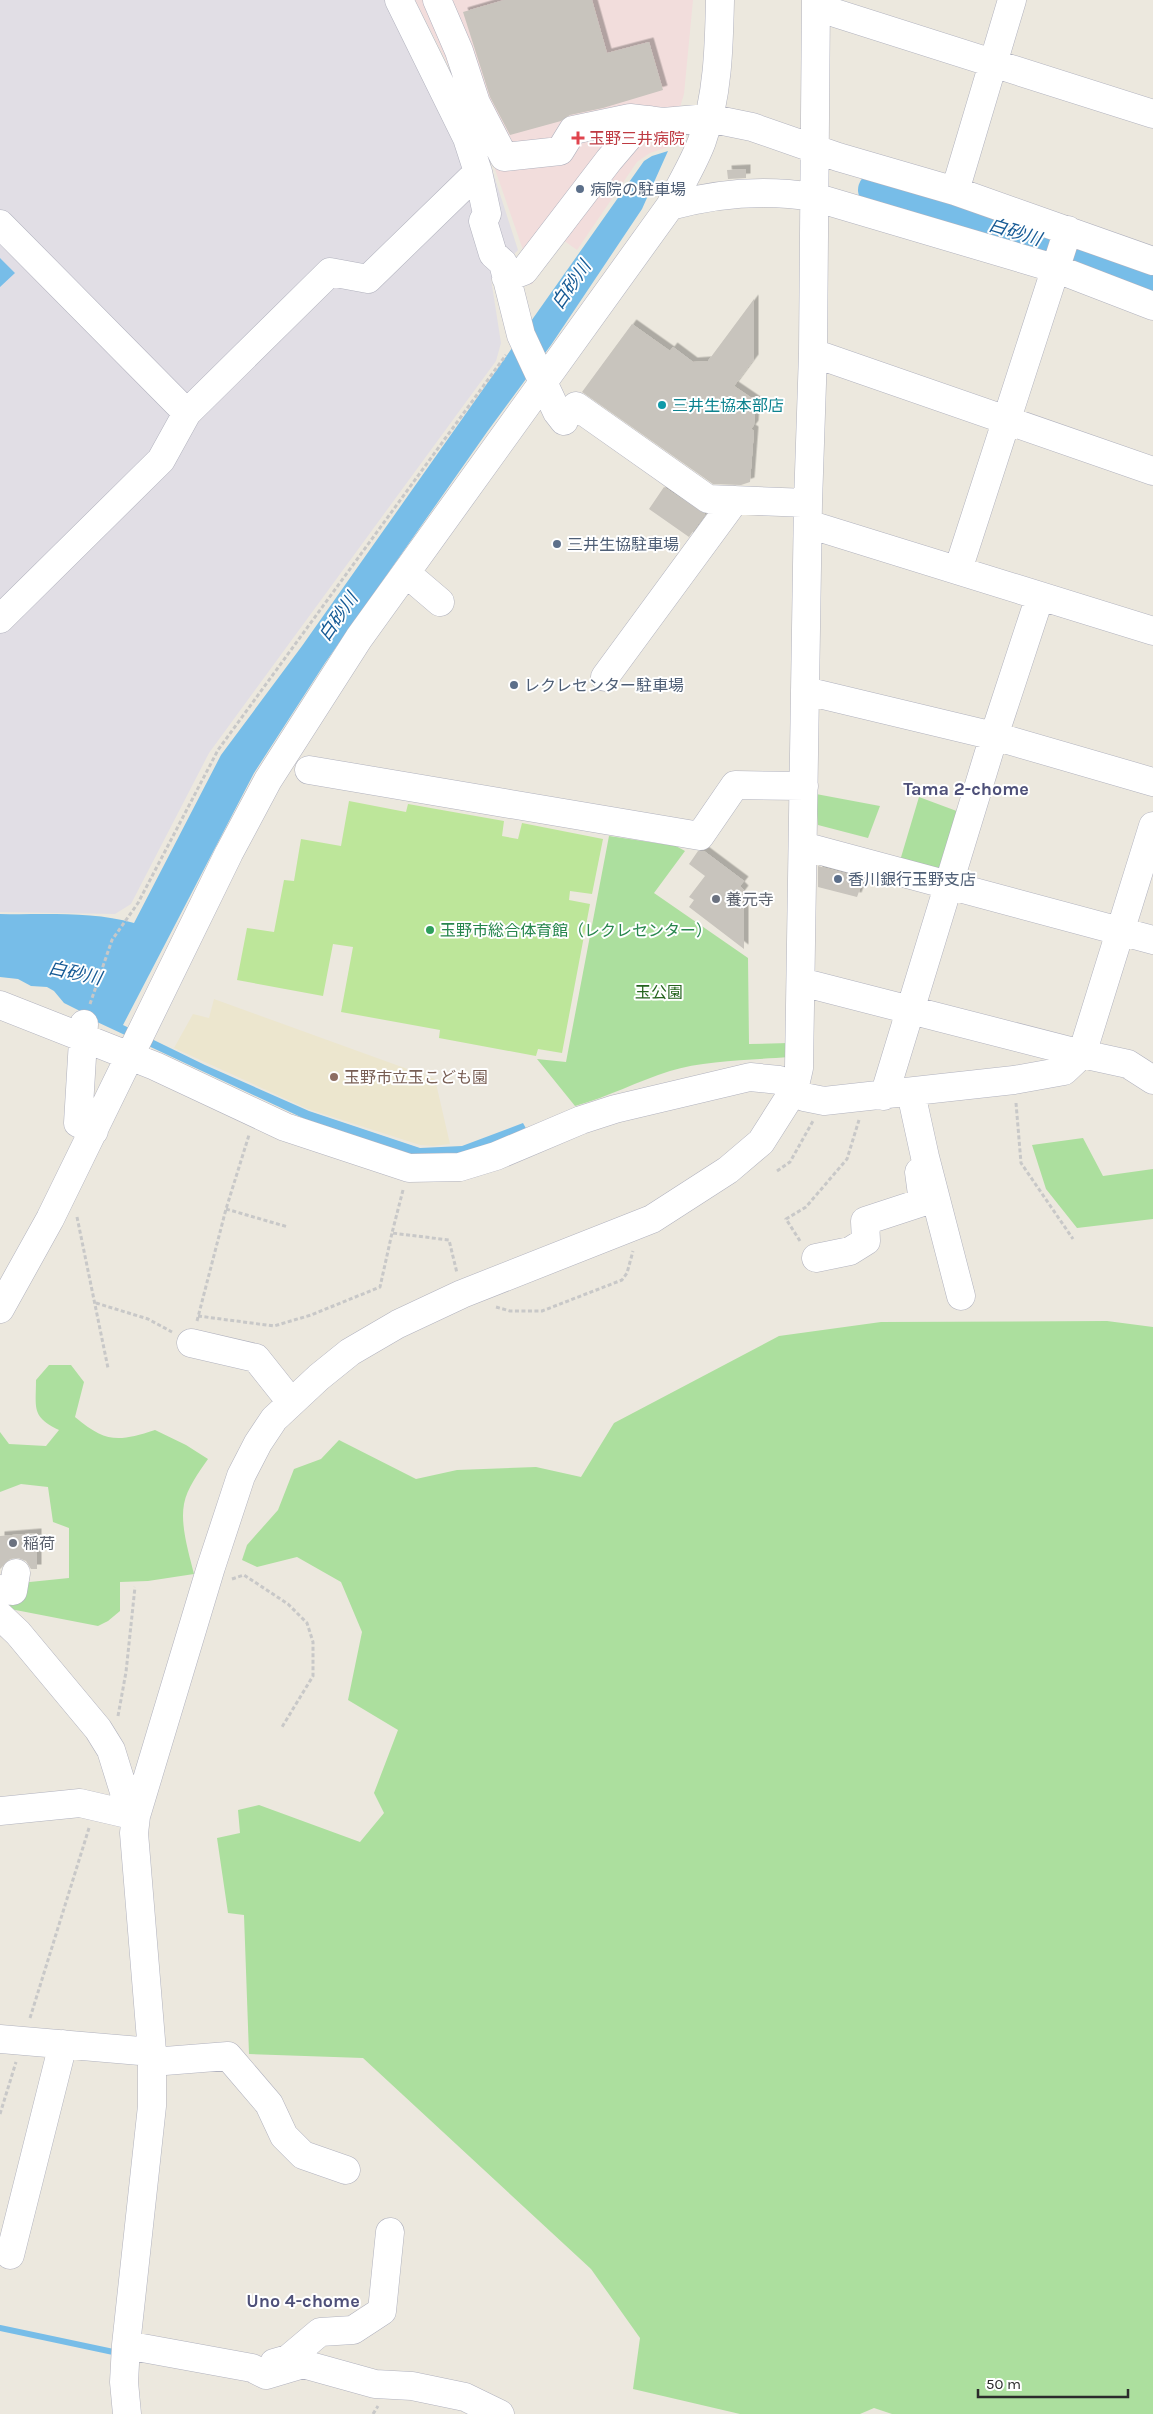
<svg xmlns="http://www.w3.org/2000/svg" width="1153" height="2414" font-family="Karla,'Noto Sans JP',sans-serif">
  <defs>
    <filter id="shadow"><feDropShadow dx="4.5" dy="-4.5" stdDeviation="0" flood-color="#0004"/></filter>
  </defs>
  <rect width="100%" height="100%" fill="#ece8de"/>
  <path fill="#e1dee5" d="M0 0H412L487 154 518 250 491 279 501 343 496 361 209 753 131 904 115 914 0 912Z"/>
  <path fill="#ece6ce" d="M214 999 435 1079 450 1144 433 1146 420 1145 308 1109 174 1048 193 1014 209 1018Z"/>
  <path fill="#f2dddc" d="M415 0H693L684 94 668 147 650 153 637 162 577 250 563 240 531 285 523 250 481 129Z"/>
  <path fill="#acdf9e" d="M816 794 880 806 868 838 818 825Z
    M919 797 962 813 942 877 899 864Z
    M609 836 676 846 685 851 654 893 748 958 749 1044 789 1043V1057C753 1060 704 1060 670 1071 638 1081 608 1097 575 1106L537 1059 566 1062Z
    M1083 1138 1103 1176 1153 1169V1219L1077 1228 1046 1189 1032 1145Z
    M1107 1321 1153 1327V2414H892L874 2408 860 2414H740L633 2389 640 2338 591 2269 363 2058 249 2054 244 1915 228 1913 217 1838 240 1833 238 1810 259 1805 360 1842 384 1813 374 1793 398 1730 348 1700 362 1632 341 1582 297 1557 257 1567 242 1560 247 1545 278 1510 294 1469 321 1459 339 1440 416 1479 457 1470 536 1467 581 1477 614 1423 779 1336 881 1322Z
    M49 1365H71L84 1382 75 1417C106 1443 118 1442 155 1430L186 1445 208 1459C199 1472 187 1488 184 1504 180 1525 189 1554 194 1574L148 1581 120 1582V1611L108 1621 98 1626 0 1607 20 1583 69 1578V1528L53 1522 48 1487 21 1484 0 1492V1432L9 1444 46 1446 59 1430C31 1417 36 1408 36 1380Z"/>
  <path fill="#bde69a" d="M349 801 406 812 408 804 504 821 502 836 518 839 522 823 603 839 592 894 570 891 569 900 590 904 562 1053 538 1049 536 1056 439 1038 440 1030 341 1012 353 947 333 944 323 996 237 980 247 928 274 932 284 880 294 881 301 839 341 846Z"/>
  <path fill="#77bde8" d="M668 151 642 209 551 345 487 432 325 663 254 773 123 1025 205 1065 309 1111 420 1148 462 1146 523 1123 528 1132 463 1155 419 1157 305 1119 95 1021 82 1012 64 1003 54 991 47 987 31 986 18 979 0 977V914C44 915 91 911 134 923L221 755 302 646 644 161 652 156Z
    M0 258 15 273 0 287Z"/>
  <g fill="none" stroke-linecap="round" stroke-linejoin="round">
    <path stroke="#77bde8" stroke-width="6" d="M0 2328 118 2353"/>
    <path stroke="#77bde8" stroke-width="36" d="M876 190 1071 249 1153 279"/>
  </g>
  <path fill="#c8c4bd" filter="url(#shadow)" d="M504 0H592L607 53 649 42 663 90 603 108 570 115 561 121 510 135 490 97 463 12Z
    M746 169V178L728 179 727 170Z
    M754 299V359L734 386 756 401 754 425 751 429 754 431 750 482 741 485 713 484 582 392 632 324 670 351 673 347 693 362 708 361Z
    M664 487 705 514 689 537 649 509Z
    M698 851H704L744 881 740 886 744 890 738 898 744 904V949L689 907 694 900 689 897 705 876 689 864Z
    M818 866 864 878 857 897 818 887Z
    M37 1533V1569H31L26 1561 18 1558 10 1559 0 1569V1536Z"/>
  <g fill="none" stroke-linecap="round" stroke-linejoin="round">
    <g stroke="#b1b2be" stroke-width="29">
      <path id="minor" d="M399 0 467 138 478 172 487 214 483 221 493 254 503 263 521 335 557 412 564 421
        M437 0 459 51 476 103 504 157 560 151 573 130 630 118 663 122 708 118 752 127 838 157 955 191 1153 261
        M816 7 1153 114
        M955 191 1012 0
        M670 206C717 193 765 189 814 197L1057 269 1153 306
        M0 224 187 413
        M506 278 524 271 609 160 632 133 650 120
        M813 353 1153 471
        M576 406 708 499 808 503
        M808 524 1153 631
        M958 570 1068 230
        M406 573 440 602
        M0 619 161 460 187 413 330 272 368 279 478 172
        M605 677 735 500
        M806 691 994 736 1153 782
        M309 770 700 836 735 785 804 786
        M803 846 1153 940
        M801 982 1082 1054 1128 1064 1153 1080
        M0 1005 155 1066 285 1127 409 1168 460 1167 496 1156 581 1120 615 1109 750 1077 779 1080 804 1097 824 1101 1014 1080 1064 1071 1082 1054 1153 826
        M84 1024 78 1123 94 1131
        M911 1093 925 1157 961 1296
        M884 1096 994 736 1040 596
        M816 1258 850 1251 866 1241 865 1221 923 1202 919 1172
        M0 1309 50 1219 229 853 268 780 359 638 670 206C680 185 694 163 702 141 718 96 719 46 720 0
        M191 1343 256 1358 291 1402
        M0 1589 13 1591 16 1573
        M0 1616 18 1633 98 1729 111 1750 125 1795 136 1816
        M0 1811 80 1803 136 1816
        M0 2039 152 2052
        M152 2062 228 2056 269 2104 284 2136 303 2155 346 2170
        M10 2255 63 2044
        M126 2345 252 2368 266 2375 303 2364 375 2384 412 2386 465 2397 500 2414
        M274 2363 288 2359 320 2332 353 2330 382 2311 390 2232
        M127 2414 124 2382 126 2345 152 2106V2052L134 1833 136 1816 211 1567 241 1476 258 1443 274 1419 319 1377 350 1352 398 1324 462 1294 652 1219 728 1170 761 1142 794 1090 799 1068 808 503 813 353 816 0"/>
    </g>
    <path stroke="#c8c8c8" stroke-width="3" stroke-dasharray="4 2.5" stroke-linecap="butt" d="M90 1004 112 940 138 903 218 750 506 355
      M1016 1103 1021 1163 1073 1239
      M777 1171 790 1162 813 1121
      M403 1190 392 1233 449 1240 457 1273
      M226 1209 288 1227
      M77 1217 108 1368
      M800 1241 786 1219 806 1207 847 1159 859 1120
      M96 1303 148 1319 172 1332
      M496 1307 510 1311H542L622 1280 627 1273 633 1251
      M198 1316 274 1326 311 1315 380 1287 392 1233
      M197 1321 226 1209 249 1135
      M232 1579 244 1575 288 1604 307 1623 313 1642V1676L282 1727
      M118 1716 126 1672 135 1587
      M30 2018 89 1828
      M0 2114 16 2062
      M373 2414 378 2406"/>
    <use href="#minor" stroke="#fff" stroke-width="28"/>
  </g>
  <path fill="#e0444e" stroke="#fff" stroke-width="2" d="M575.5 130.5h5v5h5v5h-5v5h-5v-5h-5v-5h5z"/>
  <g fill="#5c6f8a" stroke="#fff" stroke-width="2">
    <circle cx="580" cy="189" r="5"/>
    <circle cx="557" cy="544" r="5"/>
    <circle cx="514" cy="685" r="5"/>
    <circle cx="838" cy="879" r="5"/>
  </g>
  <circle fill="#0f9aa8" stroke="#fff" stroke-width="2" cx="662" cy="405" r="5"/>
  <g fill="#6b7280" stroke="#fff" stroke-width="2">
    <circle cx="716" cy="899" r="5"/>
    <circle cx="13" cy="1543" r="5"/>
  </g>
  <circle fill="#2e9e5b" stroke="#fff" stroke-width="2" cx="430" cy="930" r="5"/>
  <circle fill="#8d6e63" stroke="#fff" stroke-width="2" cx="334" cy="1077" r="5"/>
  <g text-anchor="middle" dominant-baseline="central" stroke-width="4" stroke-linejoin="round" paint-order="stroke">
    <g font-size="16" fill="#be3a42" stroke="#fff" text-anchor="start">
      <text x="589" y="138">玉野三井病院</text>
    </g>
    <g font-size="16" fill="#4e5e75" stroke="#fff" text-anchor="start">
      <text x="590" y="189">病院の駐車場</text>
      <text x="567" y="544">三井生協駐車場</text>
      <text x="524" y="685">レクレセンター駐車場</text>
      <text x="848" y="879">香川銀行玉野支店</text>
    </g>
    <g font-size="16" fill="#0d838f" stroke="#fff" text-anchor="start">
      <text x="672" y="405">三井生協本部店</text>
    </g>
    <g font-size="16" fill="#5b616d" stroke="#fff" text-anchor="start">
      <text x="726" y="899">養元寺</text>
      <text x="23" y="1543">稲荷</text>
    </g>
    <g font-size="16" fill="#27864d" stroke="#fff" text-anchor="start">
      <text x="440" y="930">玉野市総合体育館（レクレセンター）</text>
    </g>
    <g font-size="16" fill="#25641e" stroke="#fff">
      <text x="659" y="992">玉公園</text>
    </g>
    <g font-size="16" fill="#785e54" stroke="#fff" text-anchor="start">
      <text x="344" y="1077">玉野市立玉こども園</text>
    </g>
    <g font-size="18" font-style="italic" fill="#155a95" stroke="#fff">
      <text transform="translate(1015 232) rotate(17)">白砂川</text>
      <text transform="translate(571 285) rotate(-55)">白砂川</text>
      <text transform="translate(338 617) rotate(-55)">白砂川</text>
      <text transform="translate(75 973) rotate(12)">白砂川</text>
    </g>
    <g font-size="18" font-weight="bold" fill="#4e5079" stroke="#fff">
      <text x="966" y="789">Tama 2-chome</text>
      <text x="303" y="2301">Uno 4-chome</text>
    </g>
  </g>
  <path d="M978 2389v8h150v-8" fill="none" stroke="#2b2b2b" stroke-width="2.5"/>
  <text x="986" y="2389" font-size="15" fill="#2b2b2b" stroke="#ffffff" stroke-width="4" paint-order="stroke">50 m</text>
</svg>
